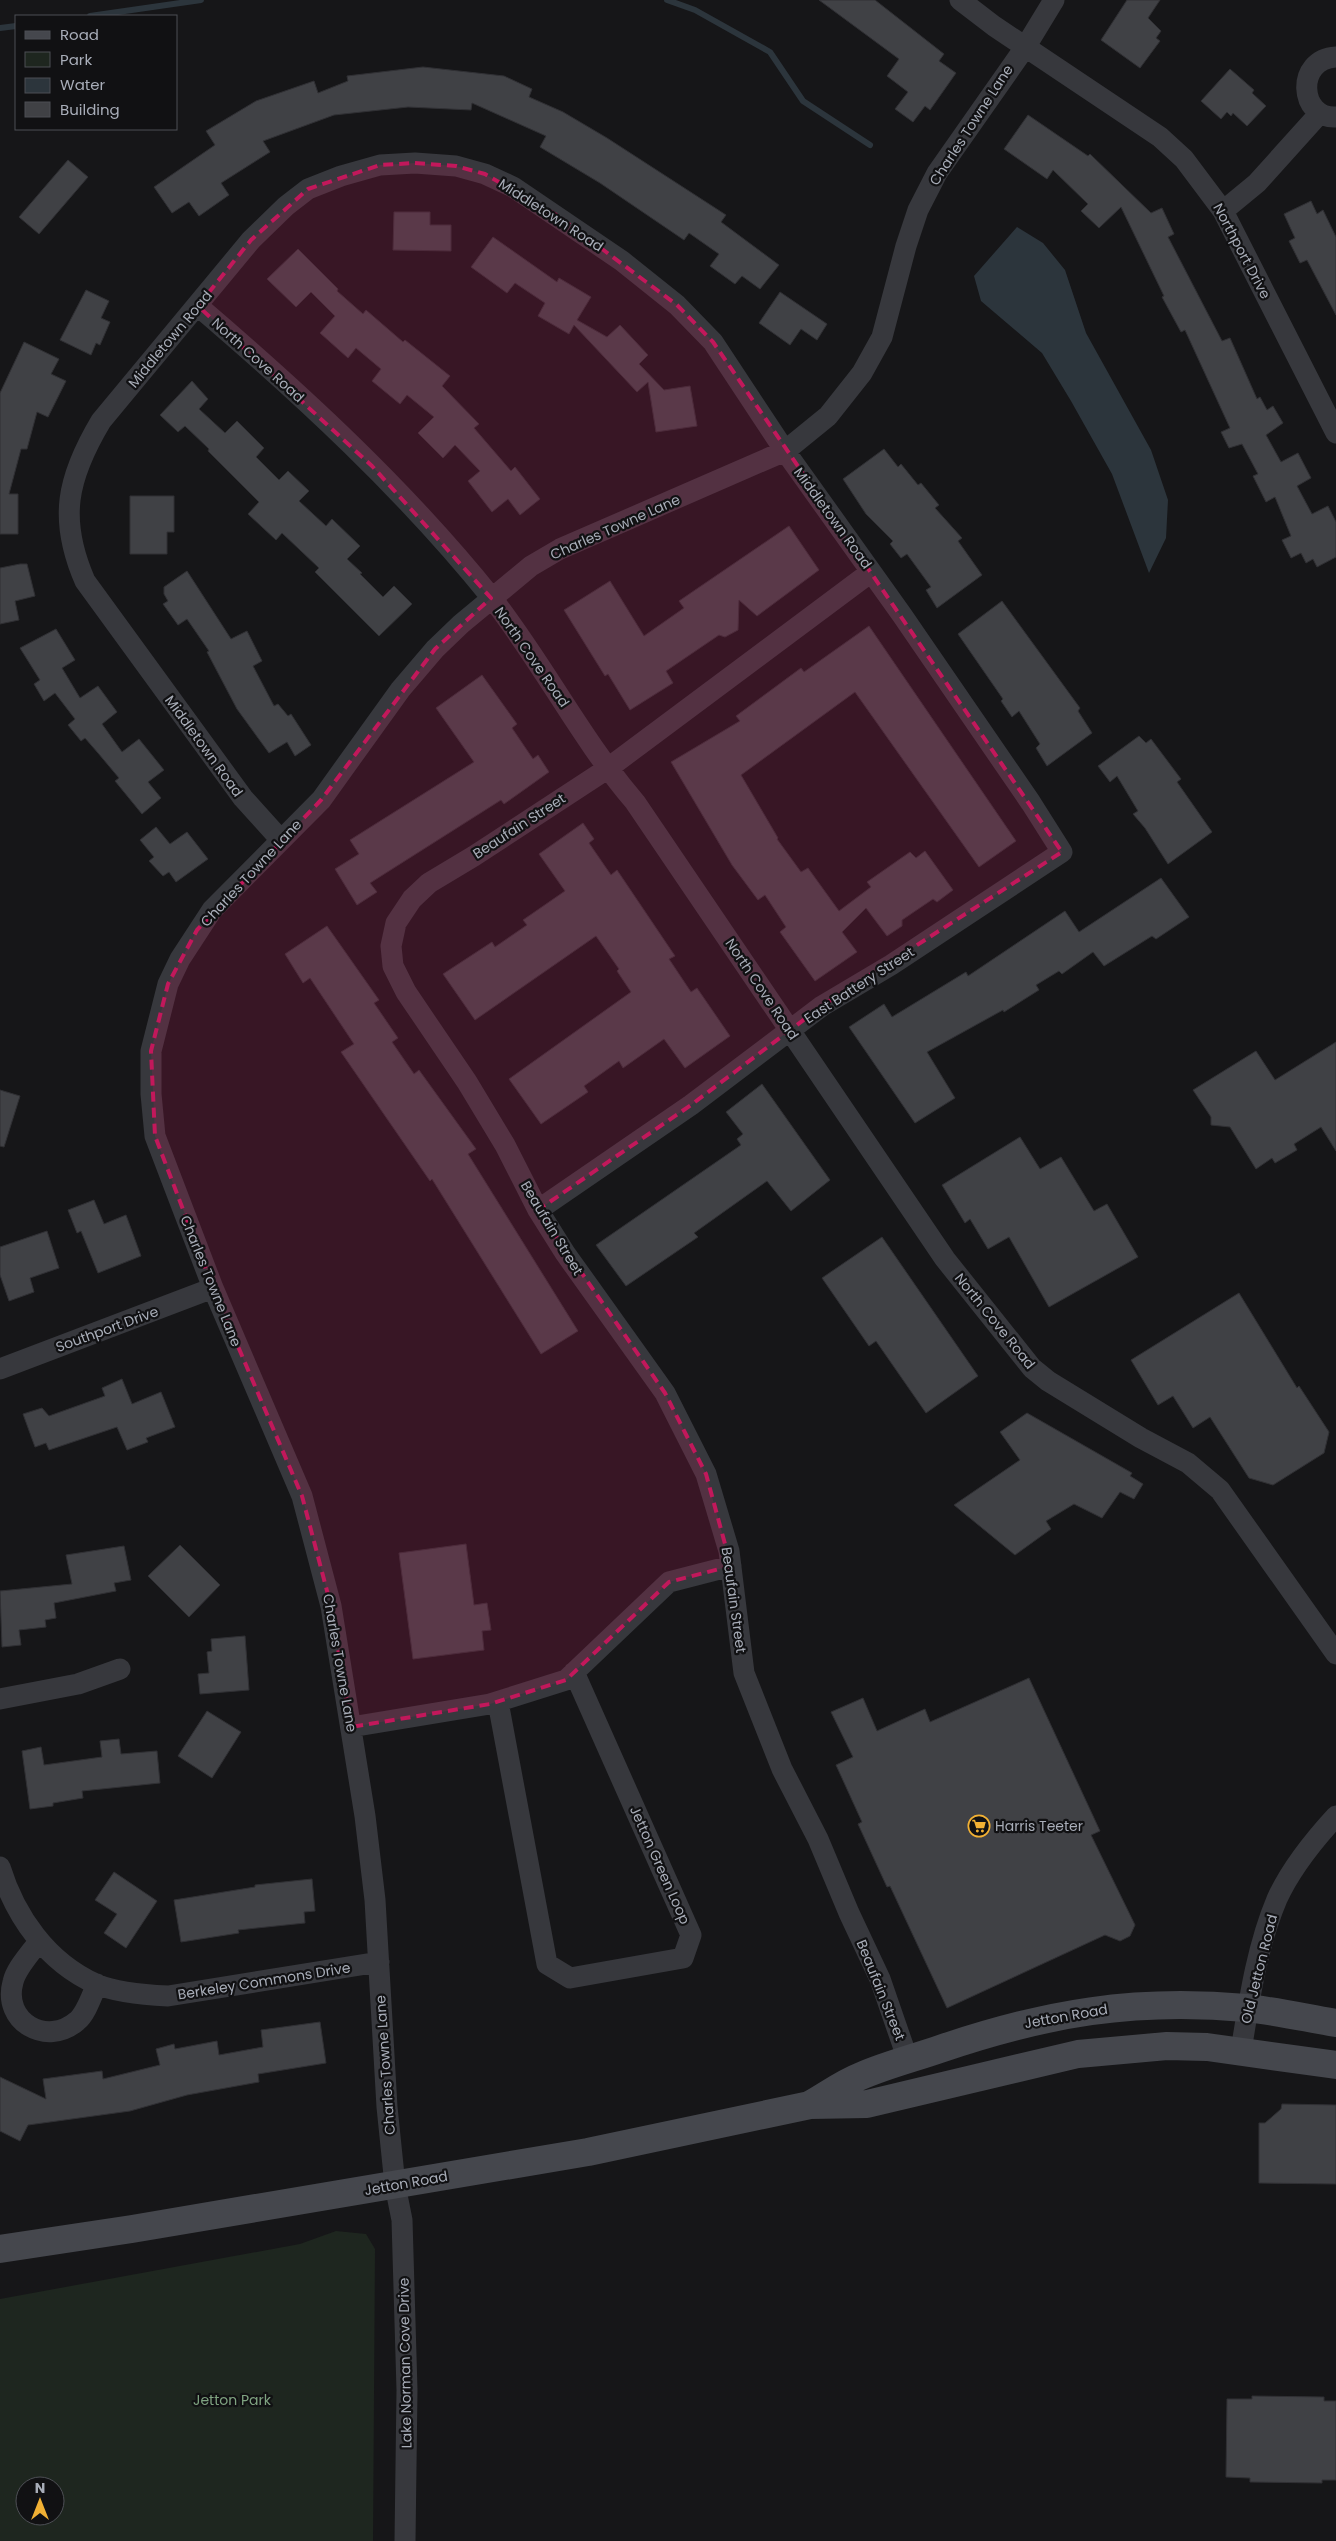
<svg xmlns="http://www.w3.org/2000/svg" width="1336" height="2541" font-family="Poppins,sans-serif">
  <rect width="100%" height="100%" fill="#161618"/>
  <path fill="#1e261f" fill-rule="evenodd" d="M336 2231 366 2234 375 2249 373 2541H0V2299L300 2244ZM25 2486H55V2516H25Z"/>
  <path fill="#2c353c" d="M1017 227 1043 243 1065 270 1086 333 1151 450 1168 500 1166 538 1149 573 1112 474 1071 401 1042 353 981 301 974 276Z"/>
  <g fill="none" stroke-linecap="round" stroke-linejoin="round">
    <path stroke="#2c353c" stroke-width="6" d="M667 0 695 10 770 52 803 101 870 145
      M90 16 201 0
      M0 28 16 26"/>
  </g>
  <path fill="#404145" stroke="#303034" d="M819 0H875L944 54 939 61 956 73 930 110 925 106 913 122 895 109 908 92 887 76 899 59Z
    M1127 0H1160L1148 18 1161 31 1156 38 1160 41 1140 68 1101 40Z
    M423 67 504 76 532 89 529 97 563 112 607 138 726 215 721 222 779 265 760 289 742 276 735 284 710 266 719 254 689 233 684 240 600 183 540 147 546 136 472 103 471 110 408 107 334 115 263 141 270 152 221 183 229 195 199 216 189 202 172 213 154 187 215 145 206 131 256 101 314 81 318 93 348 81 347 76Z
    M1230 69 1254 90 1252 93 1266 106 1247 126 1233 113 1231 116 1227 112 1221 119 1201 101Z
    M1028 115 1088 156 1090 154 1151 213 1162 208 1174 234 1168 237 1222 341 1230 338 1257 399 1260 397 1267 410 1273 406 1283 423 1266 435 1281 462 1298 453 1311 478 1297 486 1312 514 1328 506 1336 522V557L1317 567 1313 559 1306 563 1301 553 1291 558 1282 540 1291 536 1275 497 1266 502 1253 476 1258 474 1242 444 1229 448 1221 432 1230 428 1185 330 1181 332 1162 297 1164 296 1121 207 1099 228 1081 211 1088 204 1053 170 1047 179 1004 149Z
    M68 160 88 177 39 234 19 217Z
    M1311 201 1317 214 1323 210 1336 237V315L1307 260 1300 263 1289 241 1295 238 1284 214Z
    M394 212H430V225H451V251L393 250Z
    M493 237 557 282 559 278 591 297 577 320 607 337 620 325 648 355 639 364 664 390 690 386 697 426 656 432 648 382 637 392 574 325 569 334 538 316 545 303 515 283 507 293 471 267Z
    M298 249 338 289 337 291 363 314 366 310 403 342 405 340 450 376 442 386 479 424 474 428 511 471 515 467 540 499 520 515 508 499 492 512 468 481 480 471 455 445 443 458 418 433 434 417 407 395 400 404 372 381 381 369 356 348 348 358 320 333 335 316 311 292 296 307 267 279Z
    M86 290 109 301 101 318 110 322 100 345 96 343 91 355 60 340Z
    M780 292 827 324 817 340 801 329 790 345 759 323Z
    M24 342 59 359 51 374 66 381 48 417 37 412 27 449H21L9 494H18V534H0V393Z
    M192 381 208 399 199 409 225 433 237 421 264 448 256 457 279 480 288 471 309 491 299 501 326 526 332 519 360 546 347 559 362 573 360 574 383 597 394 586 412 604 379 636 315 572 319 568 282 533 276 540 248 514 259 502 208 451 209 449 185 426 178 432 160 415Z
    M884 449 898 467 901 464 918 485 921 483 939 505 935 508 962 538 958 541 982 575 937 608 926 590 931 587 907 554 901 558 890 544 893 541 866 514 843 479Z
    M130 496H174V532H167V554H130Z
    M789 526 819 570 757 616 739 600 738 630 725 637 719 635 666 671 673 683 630 710 608 674 605 676 564 610 610 581 644 636 684 608 679 601Z
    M20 564H27L35 596 15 601 19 620 0 624V568Z
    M187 571 231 639 247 631 262 661 253 666 274 706 278 704 288 716 291 714 311 745 295 756 287 742 269 753 237 709 207 652 209 651 187 619 178 625 163 604 168 601 164 594V587Z
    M1002 601 1080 708 1078 711 1092 733 1047 766 1036 748 1040 744 1019 711 1012 717 1001 701 1003 699 958 634Z
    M869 626 1016 841 979 867 855 692 741 775 778 838 777 839 801 872 808 868 839 911 871 887 867 882 910 852 916 858 925 851 953 890 937 902 933 899 902 920V926L887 936 866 908 842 932 857 952 815 981 780 932 786 927 765 895 758 900 732 865 671 762 740 721 736 716 801 668 804 672Z
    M56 629 75 660 62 668 80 698 98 686 117 712 102 724 122 752 139 739 164 770 148 782 161 798 142 814 115 781 119 778 98 753 85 738 81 741 68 725 75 719 55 693 44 701 34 684 40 680 20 648Z
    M482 675 517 724 512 728 533 759 538 755 549 772 504 804 501 800 370 883 377 892 357 905 335 869 359 854 350 840 474 762 436 708Z
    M1139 736 1146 743 1151 739 1181 779 1177 782 1212 832 1168 864 1145 828 1133 814 1138 811 1117 776 1110 782 1098 766Z
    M583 823 594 839 589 843 611 875 617 870 675 956 669 959 691 992 697 988 730 1036 685 1068 664 1039 623 1068 619 1061 584 1086 588 1092 541 1124 509 1079 631 992 617 971 619 969 596 936 475 1020 443 974 492 942 495 947 527 925 523 920 565 891 539 854Z
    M156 827 170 844 187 832 208 859 176 882 169 872 163 876 149 861 154 857 140 840Z
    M1161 878 1189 917 1156 939 1152 936 1104 966 1093 952 1062 974 1059 971 1036 985 1039 990 1004 1012 1003 1010 927 1052 955 1098 915 1123 849 1027 884 1004 892 1017 966 972 968 976 1065 911 1079 932Z
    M327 926 379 1000 374 1003 398 1038 392 1042 414 1074 419 1070 476 1149 468 1154 578 1331 541 1354 432 1179 430 1181 341 1052 354 1044 310 978 303 983 285 954Z
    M1336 1042V1151L1321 1127 1294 1144 1297 1150 1275 1163 1272 1158 1256 1169 1230 1127 1211 1125V1117L1193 1090 1256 1051 1275 1080Z
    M762 1084 830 1180 791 1211 767 1181 694 1233 698 1237 626 1286 596 1245 741 1145 737 1139 743 1134 726 1112Z
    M0 1090 20 1096 4 1147 0 1146Z
    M1020 1137 1040 1169 1061 1157 1094 1211 1107 1204 1138 1257 1049 1307 1009 1237 988 1249 970 1219 965 1223 942 1185Z
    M94 1200 104 1224 126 1215 141 1256 98 1273 81 1231 77 1233 68 1210Z
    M47 1231 59 1268 30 1278 34 1292 9 1301 0 1275V1247Z
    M882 1237 978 1376 926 1413 876 1341 869 1346 822 1278Z
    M1239 1293 1297 1388 1299 1386 1329 1432 1324 1453 1273 1485 1249 1478 1210 1417 1193 1428 1173 1396 1158 1405 1131 1360Z
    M122 1379 132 1404 161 1392 175 1427 146 1438 148 1442 127 1450 117 1427 49 1450 46 1443 35 1447 23 1414 42 1408 49 1416 105 1396 102 1388Z
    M1027 1413 1132 1473 1130 1476 1143 1484 1134 1499 1120 1492 1102 1518 1074 1504 1046 1521 1051 1529 1015 1555 954 1505 1020 1460 1000 1432Z
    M466 1544 474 1605 487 1603 491 1630 482 1631 484 1650 413 1659 399 1553Z
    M180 1545 220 1585 189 1617 148 1576Z
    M124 1546 131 1580 114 1583 116 1591 54 1603 56 1618 45 1620 46 1627 19 1630 21 1645 2 1647 0 1591 72 1584 66 1555Z
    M245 1636 249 1690 200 1694 198 1674 209 1673 207 1652 212 1651 211 1639Z
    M1029 1678 1100 1831 1091 1835 1135 1925 1130 1936 1120 1941 1105 1935 947 2008 890 1886 887 1887 858 1824 862 1822 836 1765 853 1757 831 1712 863 1698 877 1731 925 1709 930 1722Z
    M207 1711 241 1732 212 1778 178 1756Z
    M119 1739 121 1754 157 1751 160 1783 82 1791 83 1798 53 1803V1806L30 1809 22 1751 41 1747 44 1765 102 1757 100 1741Z
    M114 1872 157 1901 126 1948 104 1933 117 1914 95 1900Z
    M312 1879 315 1911 304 1912 305 1923 238 1930 239 1933 181 1942 174 1900 255 1887V1885Z
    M320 2022 326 2063 258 2074 259 2082 187 2095 130 2111 28 2125 20 2141 0 2131V2077L46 2099 43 2079 102 2071 103 2079 160 2065 156 2049 174 2044 175 2049 217 2041 219 2055 263 2047 261 2030Z
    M1282 2104 1336 2105V2184L1259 2183V2123H1265L1281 2109Z
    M1252 2396 1324 2397V2401H1336V2480H1322V2483L1250 2482V2478L1226 2477 1227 2399H1252Z"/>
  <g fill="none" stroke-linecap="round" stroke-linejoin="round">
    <path stroke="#37383d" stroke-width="21" d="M960 0 994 26 1160 137 1184 159 1223 211 1336 433
      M1336 57C1295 59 1299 119 1336 117
      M1223 211 1257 183 1320 113
      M198 306C302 395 405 490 491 597 543 663 580 738 635 802L945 1259 1032 1368 1048 1381 1141 1438 1188 1463 1220 1490 1336 1654
      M871 572 607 769 474 856 429 883 412 899 396 923 391 946 393 966 406 992 467 1082 505 1145 538 1210 565 1253 665 1393 706 1474 729 1551 744 1673 782 1769 818 1839 849 1913 880 1979 908 2060
      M280 839 243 798 85 581C58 519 67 478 101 421L251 240 286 206 308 189 341 176 380 165 415 163 456 166 485 174 513 187 622 261 677 305 713 342 785 451 902 615 1031 803 1062 852 891 965 822 1006 691 1105 538 1210
      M0 1369 213 1288
      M0 1699 78 1684 120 1669
      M498 1702 547 1964 570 1978 683 1958 691 1935 574 1672
      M351 1727 490 1704 566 1680 669 1582 731 1566
      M0 1867C15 1916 47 1962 96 1984 117 1993 146 1995 168 1996L379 1962
      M39 1941C31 1953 16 1968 13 1982 2 2022 47 2047 77 2021 86 2014 92 1995 97 1984
      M1241 2051C1249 2001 1257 1946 1277 1899 1291 1868 1313 1841 1336 1816
      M405 2541 407 2390 402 2220 395 2185 387 2107 375 1900 365 1816 331 1606 302 1496 213 1288 155 1136 151 1094V1051L168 984 180 959 212 910 321 800 400 690 435 649 461 624 531 566 560 549 785 451 828 416 862 373 882 337 906 246 918 210 937 173 1026 46 1054 0"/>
    <path stroke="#45474d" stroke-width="28" d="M811 2104C827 2095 843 2083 861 2076 886 2065 914 2058 940 2049 1046 2013 1134 1998 1246 2008 1276 2011 1306 2018 1336 2023
      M0 2249 132 2229 588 2152 810 2105 867 2104 1078 2054 1167 2046 1207 2047 1336 2065"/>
  </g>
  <path fill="#c2185b" fill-opacity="0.2" stroke="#c2185b" stroke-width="4" stroke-dasharray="10 6" stroke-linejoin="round" d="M415 163 456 166 485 174 558 216 677 305 713 342 1062 852 822 1006 691 1105 538 1210 665 1393 706 1474 731 1566 669 1582 566 1680 490 1704 351 1727 331 1606 302 1496 213 1288 155 1136 151 1051 168 984 197 930 321 800 435 649 491 598 372 466 198 306 251 240 308 189 380 165Z"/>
  <defs>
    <g id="supermarket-ring" transform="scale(1.125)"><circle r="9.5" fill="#111113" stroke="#f2b134" stroke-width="1.5"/><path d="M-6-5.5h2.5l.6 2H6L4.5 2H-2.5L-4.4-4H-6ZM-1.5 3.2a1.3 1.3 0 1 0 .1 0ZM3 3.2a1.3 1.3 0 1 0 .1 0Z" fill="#f2b134"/></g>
  </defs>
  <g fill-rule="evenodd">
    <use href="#supermarket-ring" x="979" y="1826"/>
  </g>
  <g text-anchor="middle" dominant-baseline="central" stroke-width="4.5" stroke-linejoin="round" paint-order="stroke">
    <g font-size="14" fill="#a8adb8" stroke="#111113">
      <text transform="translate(971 125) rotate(-57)">Charles Towne Lane</text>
      <text transform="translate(551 215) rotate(33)">Middletown Road</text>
      <text transform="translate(1242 251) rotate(62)">Northport Drive</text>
      <text transform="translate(170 339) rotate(-50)">Middletown Road</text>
      <text transform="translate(258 360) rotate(42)">North Cove Road</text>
      <text transform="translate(833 518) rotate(54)">Middletown Road</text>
      <text transform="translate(615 527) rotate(-24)">Charles Towne Lane</text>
      <text transform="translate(532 657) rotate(55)">North Cove Road</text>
      <text transform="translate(204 746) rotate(54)">Middletown Road</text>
      <text transform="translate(519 826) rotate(-33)">Beaufain Street</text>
      <text transform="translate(251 873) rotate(-47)">Charles Towne Lane</text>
      <text transform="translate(859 985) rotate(-33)">East Battery Street</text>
      <text transform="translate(762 989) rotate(56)">North Cove Road</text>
      <text transform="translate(552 1228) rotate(59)">Beaufain Street</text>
      <text transform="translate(211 1281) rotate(68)">Charles Towne Lane</text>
      <text transform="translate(995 1321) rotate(51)">North Cove Road</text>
      <text transform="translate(107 1329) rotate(-20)">Southport Drive</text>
      <text transform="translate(734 1600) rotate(82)">Beaufain Street</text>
      <text transform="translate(340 1663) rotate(80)">Charles Towne Lane</text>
      <text transform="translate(660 1865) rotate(66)">Jetton Green Loop</text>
      <text transform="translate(1259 1969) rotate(-76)">Old Jetton Road</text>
      <text transform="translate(264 1981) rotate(-9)">Berkeley Commons Drive</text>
      <text transform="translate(881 1990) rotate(68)">Beaufain Street</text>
      <text transform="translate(1066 2016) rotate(-10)">Jetton Road</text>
      <text transform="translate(385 2065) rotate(-94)">Charles Towne Lane</text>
      <text transform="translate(406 2183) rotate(-10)">Jetton Road</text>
      <text transform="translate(405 2363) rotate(-91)">Lake Norman Cove Drive</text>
    </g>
    <g font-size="14" fill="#a8adb8" stroke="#111113" text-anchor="start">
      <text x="995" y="1826">Harris Teeter</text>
    </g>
    <g font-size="14" fill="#7fa381" stroke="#111113">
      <text x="232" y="2400">Jetton Park</text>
    </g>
  </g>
  <rect x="15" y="15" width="162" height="115" fill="#111113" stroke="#4d4f55"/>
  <rect x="25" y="31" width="25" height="8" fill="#45474d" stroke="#4d4f55"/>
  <text x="60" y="40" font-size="15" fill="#a8adb8">Road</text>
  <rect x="25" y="52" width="25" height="15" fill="#1e261f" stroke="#4d4f55"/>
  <text x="60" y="65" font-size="15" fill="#a8adb8">Park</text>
  <rect x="25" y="78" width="25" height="15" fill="#2c353c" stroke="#4d4f55"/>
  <text x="60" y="90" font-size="15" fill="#a8adb8">Water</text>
  <rect x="25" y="102" width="25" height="15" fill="#404145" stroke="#4d4f55"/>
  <text x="60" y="115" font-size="15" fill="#a8adb8">Building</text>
  <g transform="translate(40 2501)"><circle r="24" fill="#111113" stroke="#4d4f55"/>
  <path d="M0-4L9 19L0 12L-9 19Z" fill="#f2b134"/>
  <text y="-8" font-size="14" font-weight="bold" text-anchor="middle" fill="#a8adb8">N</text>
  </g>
</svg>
